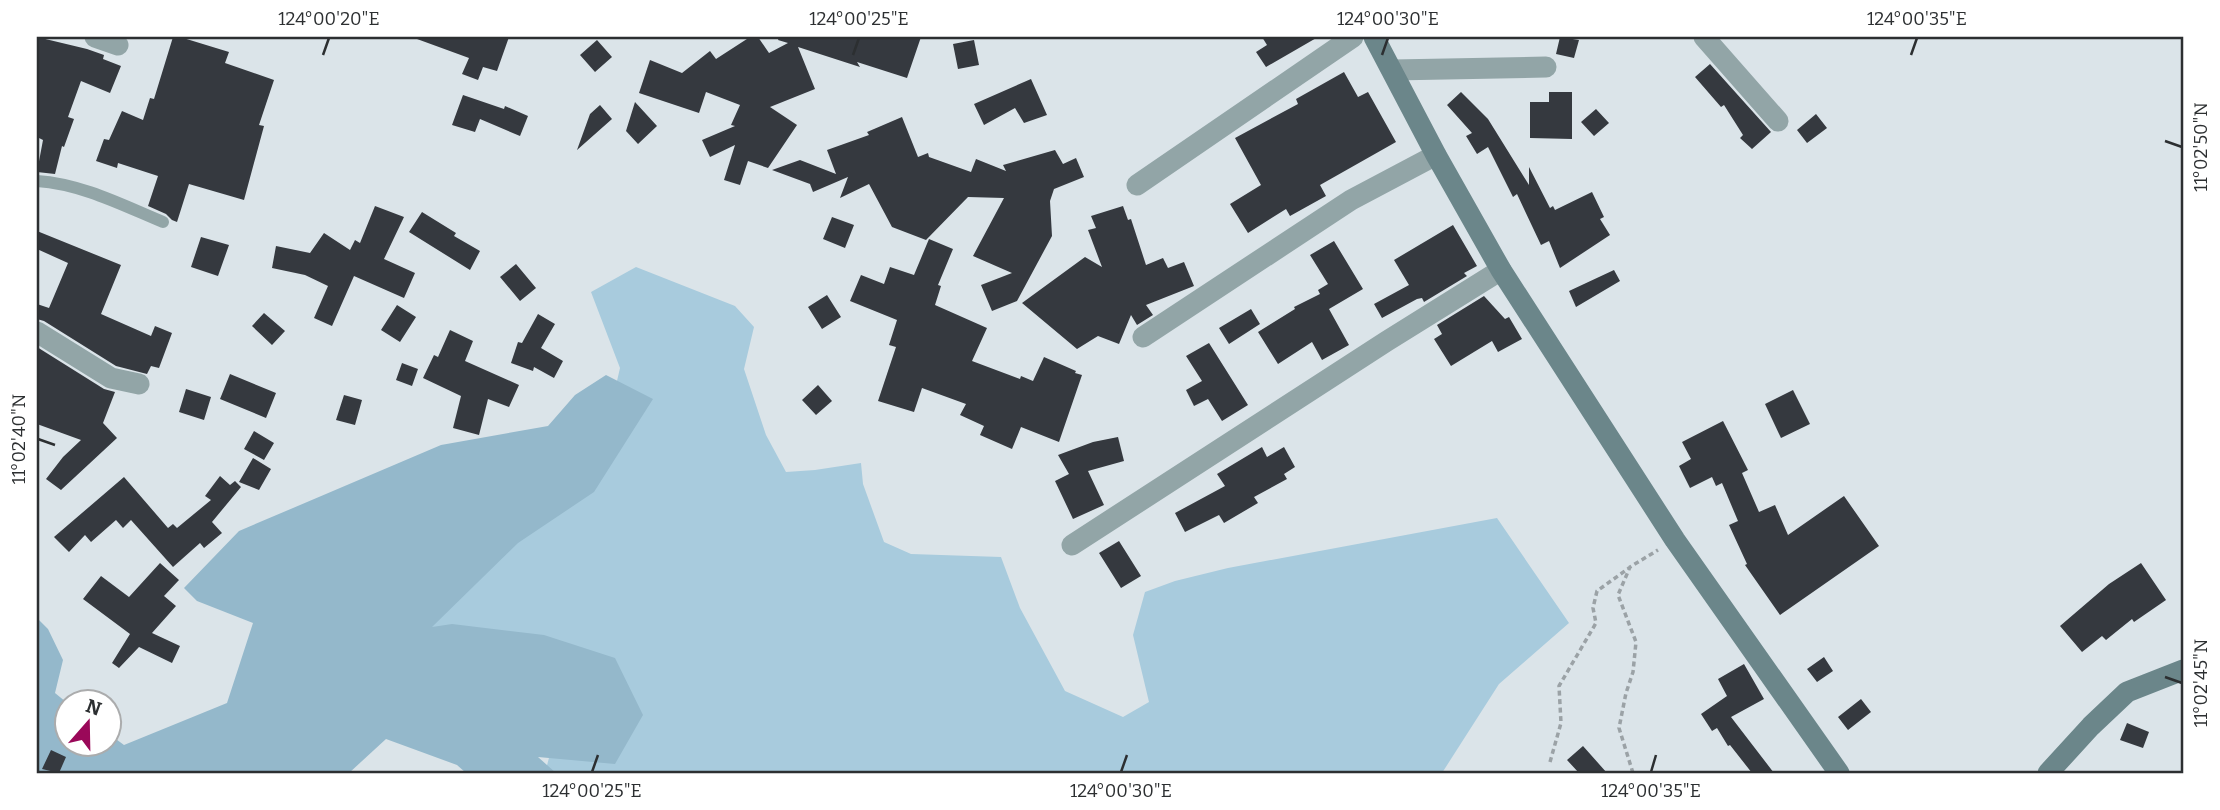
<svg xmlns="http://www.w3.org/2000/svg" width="2220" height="810" font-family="Bitter,serif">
  <rect width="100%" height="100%" fill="#dbe4e9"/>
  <path fill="#a8cbdd" d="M636 267 735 306 754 327 744 369 766 435 786 472 815 470 861 463 863 484 884 542 911 554 1001 557 1020 608 1065 691 1123 717 1149 702 1133 635 1145 592 1175 581 1228 568 1497 518 1569 623 1499 684 1442 773H545L550 754 410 661 481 546 604 437 620 368 591 292Z"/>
  <path fill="#94b8cb" d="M606 375 653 399 594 492 518 543 432 627 452 624 544 635 615 658 643 715 615 764 538 757 556 773H466L457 765 386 739 349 773H37V618L48 629 63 660 55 693 66 702V744H108L109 734 124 745 227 703 253 623 197 601 184 588 239 531 441 445 548 426 575 395Z"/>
  <path fill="#35393f" d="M37 37 87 49 104 55 103 59 121 66 110 93 81 81 68 117 74 119 64 147 62 146 55 174 37 172 43 140 37 137Z
    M173 37H180L229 52 225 63 274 80 259 125 264 126 244 200 189 184 177 222 172 220 166 214 148 206 158 176 118 163 117 168 96 161 104 139 109 140 122 111 143 120 150 98 154 99Z
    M417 37H509L497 71 483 67 478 80 462 74 469 58 417 39Z
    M750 37H758L769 53 788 43 778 40 779 37H921L907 78 857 62 860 67 798 47 815 89 770 107 797 125 768 168 748 161 740 185 724 180 735 145 710 157 702 140 735 126 731 125 740 105 706 92 699 113 639 93 650 60 682 73 710 51 716 59Z
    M1262 37H1318L1266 67 1256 52 1267 45Z
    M1560 37 1579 40 1574 58 1556 54Z
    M597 40 612 57 595 72 580 55Z
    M974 40 979 65 958 69 953 44Z
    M1710 64 1771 132 1752 149 1740 138 1743 135 1724 105 1721 107 1695 77Z
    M1344 72 1358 97 1368 92 1396 142 1320 185 1326 196 1290 216 1286 209 1248 233 1230 204 1261 185 1235 138 1298 104 1296 99Z
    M1031 79 1047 115 1024 123 1015 108 984 125 974 104Z
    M1461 92 1488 119 1529 185V167L1550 208 1553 206 1555 210 1592 192 1604 217 1600 219 1610 235 1560 268 1549 241 1541 245 1517 194 1513 197 1488 147 1477 154 1466 136 1472 133 1447 105Z
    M1549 92H1572V139L1530 138V102H1549Z
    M463 95 504 109 505 106 528 116 520 136 480 119 475 132 452 125Z
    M635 102 657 126 638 144 626 131Z
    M600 105 612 119 577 150 590 114Z
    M1596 109 1609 123 1594 136 1581 122Z
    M1816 114 1827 128 1807 143 1797 130Z
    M902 117 918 157 928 153 929 157 971 172 976 159 1006 171 1003 165 1055 150 1063 164 1076 158 1084 177 1054 189 1050 201 1052 236 1017 301 992 311 981 285 1012 273 973 256 1004 198 968 197 926 240 892 227 869 184 840 198 848 177 813 192 810 184 772 170 800 160 836 174 827 150 869 135 867 132Z
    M375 206 404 217 384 259 415 273 404 298 354 276 332 326 314 318 328 286 305 275 272 268 276 246 310 253 324 233 350 250 355 240 360 243Z
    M1123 206 1128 220 1131 219 1146 265 1163 258 1168 268 1184 262 1194 286 1146 305 1153 315 1137 325 1131 315 1119 344 1098 336 1077 349 1022 303 1085 257 1102 267 1088 230 1096 228 1091 216Z
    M422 212 456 233 454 236 480 251 470 270 409 232Z
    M832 217 854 225 845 248 823 239Z
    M1453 225 1477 266 1464 273 1467 276 1424 302 1422 298 1417 299 1382 318 1374 304 1409 285 1394 260Z
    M37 231 121 265 101 314 151 336 155 326 172 333 159 368 151 366 147 374 116 366 44 321 37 319V304L49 308 68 263 37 249Z
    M201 237 229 245 218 276 191 267Z
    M929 239 953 249 938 285 941 286 935 305 987 328 972 361 1020 379 1021 376 1033 381 1044 357 1076 371 1075 373 1082 375 1059 442 1021 427 1012 449 980 435 984 426 960 415 966 404 922 388 914 412 878 401 896 347 889 345 897 320 850 301 861 275 884 284 890 267 914 275Z
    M1334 241 1363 289 1329 309 1349 345 1322 360 1312 342 1278 364 1258 332 1295 309 1294 307 1320 294 1318 290 1328 284 1310 255Z
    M516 264 536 288 520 301 500 277Z
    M1614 270 1620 281 1576 307 1569 291Z
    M827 295 841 317 822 329 808 307Z
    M1484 296 1505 319 1509 317 1522 339 1498 352 1492 341 1451 366 1434 339 1442 334 1437 325Z
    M397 305 416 317 400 342 381 330Z
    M1251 309 1260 324 1229 344 1219 328Z
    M264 313 285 331 272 345 252 326Z
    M538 314 555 324 541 348 563 361 554 378 534 367 533 371 511 363 518 342 522 343Z
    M450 330 473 341 465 361 519 385 509 407 488 399 479 435 453 428 461 396 423 378 434 355 438 357Z
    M1209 343 1248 405 1222 421 1208 399 1194 406 1186 390 1202 381 1186 356Z
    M37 347 104 389 115 392 103 423 117 438 61 490 46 479 63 457 81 440 37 424Z
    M402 363 418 369 412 386 396 380Z
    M230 374 276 393 266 418 220 399Z
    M818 385 832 401 816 415 802 400Z
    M186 389 211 397 204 420 179 412Z
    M1793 390 1810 424 1781 438 1765 404Z
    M344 395 362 400 355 425 336 420Z
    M1723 421 1748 470 1742 473 1759 512 1775 505 1788 535 1844 496 1879 546 1780 615 1745 565 1747 564 1729 525 1738 521 1722 483 1716 486 1712 477 1690 488 1679 466 1691 459 1682 442Z
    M254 431 274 443 264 460 244 449Z
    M1118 437 1124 461 1088 471 1104 505 1073 519 1055 481 1069 474 1058 455 1093 442Z
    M1262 447 1267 457 1284 447 1295 467 1284 474 1287 479 1254 497 1258 503 1224 523 1219 515 1185 532 1175 513 1225 486 1217 474Z
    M253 458 271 469 259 490 239 482Z
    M220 476 230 485 235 481 241 487 212 522 222 533 204 548 200 543 173 567 131 520 123 528 116 520 91 542 85 535 69 552 54 537 124 477 168 528 173 524 177 528 211 500 205 496Z
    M1119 541 1141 576 1121 588 1099 553Z
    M160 563 179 580 164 596 176 606 152 633 180 646 172 663 139 647 119 668 112 663 130 634 83 599 101 576 129 597Z
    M2141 563 2166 600 2134 622 2132 619 2106 640 2102 636 2082 652 2060 626 2109 584Z
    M1824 657 1833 671 1817 682 1807 669Z
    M1744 664 1764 699 1731 717 1774 773H1752L1730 745 1728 746 1717 728 1712 731 1701 714 1727 696 1718 679Z
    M1861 699 1871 712 1848 730 1838 717Z
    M2127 723 2149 732 2143 748 2120 740Z
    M1583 746 1607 773H1579L1567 760Z
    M51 750 66 757 59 773 42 769Z"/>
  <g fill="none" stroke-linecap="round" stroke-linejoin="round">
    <path stroke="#9ba2a6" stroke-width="3.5" stroke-dasharray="5 3.5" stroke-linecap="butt" d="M1550 762 1561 723 1559 686 1596 623 1593 608 1597 591 1629 568
      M1633 773 1619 728 1626 693 1633 672 1636 642 1618 595 1630 567 1658 550"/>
    <path stroke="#92a5a7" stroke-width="12" d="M37 181C82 184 122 205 163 222"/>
    <path stroke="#92a5a7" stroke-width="21" d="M95 37 118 45
      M1704 37 1778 121
      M1393 70 1546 67
      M1137 185 1353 37
      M37 332 111 378 139 384
      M1143 337 1351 200 1436 155
      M1072 545 1387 341 1501 270"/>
    <path stroke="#6b868a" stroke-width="21" d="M1374 37 1436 155 1501 270 1675 540 1839 773
      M2048 773 2091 726 2127 692 2183 670"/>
  </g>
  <path fill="none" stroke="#2c2f31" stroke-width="2.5" d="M323 55 329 38M853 55 859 38M1382 55 1388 38M1911 55 1917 38M2165 141 2182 147M38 439 55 445M2165 677 2182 683M592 772 598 755M1121 772 1127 755M1651 772 1656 755"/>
  <rect width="2220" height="810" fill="none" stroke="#ffffff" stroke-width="77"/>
  <g transform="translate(88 723) rotate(20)"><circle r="33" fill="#ffffff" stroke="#abacad" stroke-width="2"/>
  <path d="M0-5L12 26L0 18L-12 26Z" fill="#9a0859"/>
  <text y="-10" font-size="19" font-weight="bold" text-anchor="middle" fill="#2c2f31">N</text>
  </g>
  <rect x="38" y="38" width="2144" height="734" fill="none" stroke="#2c2f31" stroke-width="2.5"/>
  <g font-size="18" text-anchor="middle" fill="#2c2f31">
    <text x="329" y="25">124°00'20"E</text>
    <text x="859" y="25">124°00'25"E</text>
    <text x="1388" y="25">124°00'30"E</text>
    <text x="1917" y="25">124°00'35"E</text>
    <text transform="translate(2201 147) rotate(-90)" y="6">11°02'50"N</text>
    <text transform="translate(19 439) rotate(-90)" y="6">11°02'40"N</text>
    <text transform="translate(2201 683) rotate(-90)" y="6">11°02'45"N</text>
    <text x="592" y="797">124°00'25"E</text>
    <text x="1121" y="797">124°00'30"E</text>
    <text x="1651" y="797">124°00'35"E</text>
  </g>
</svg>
